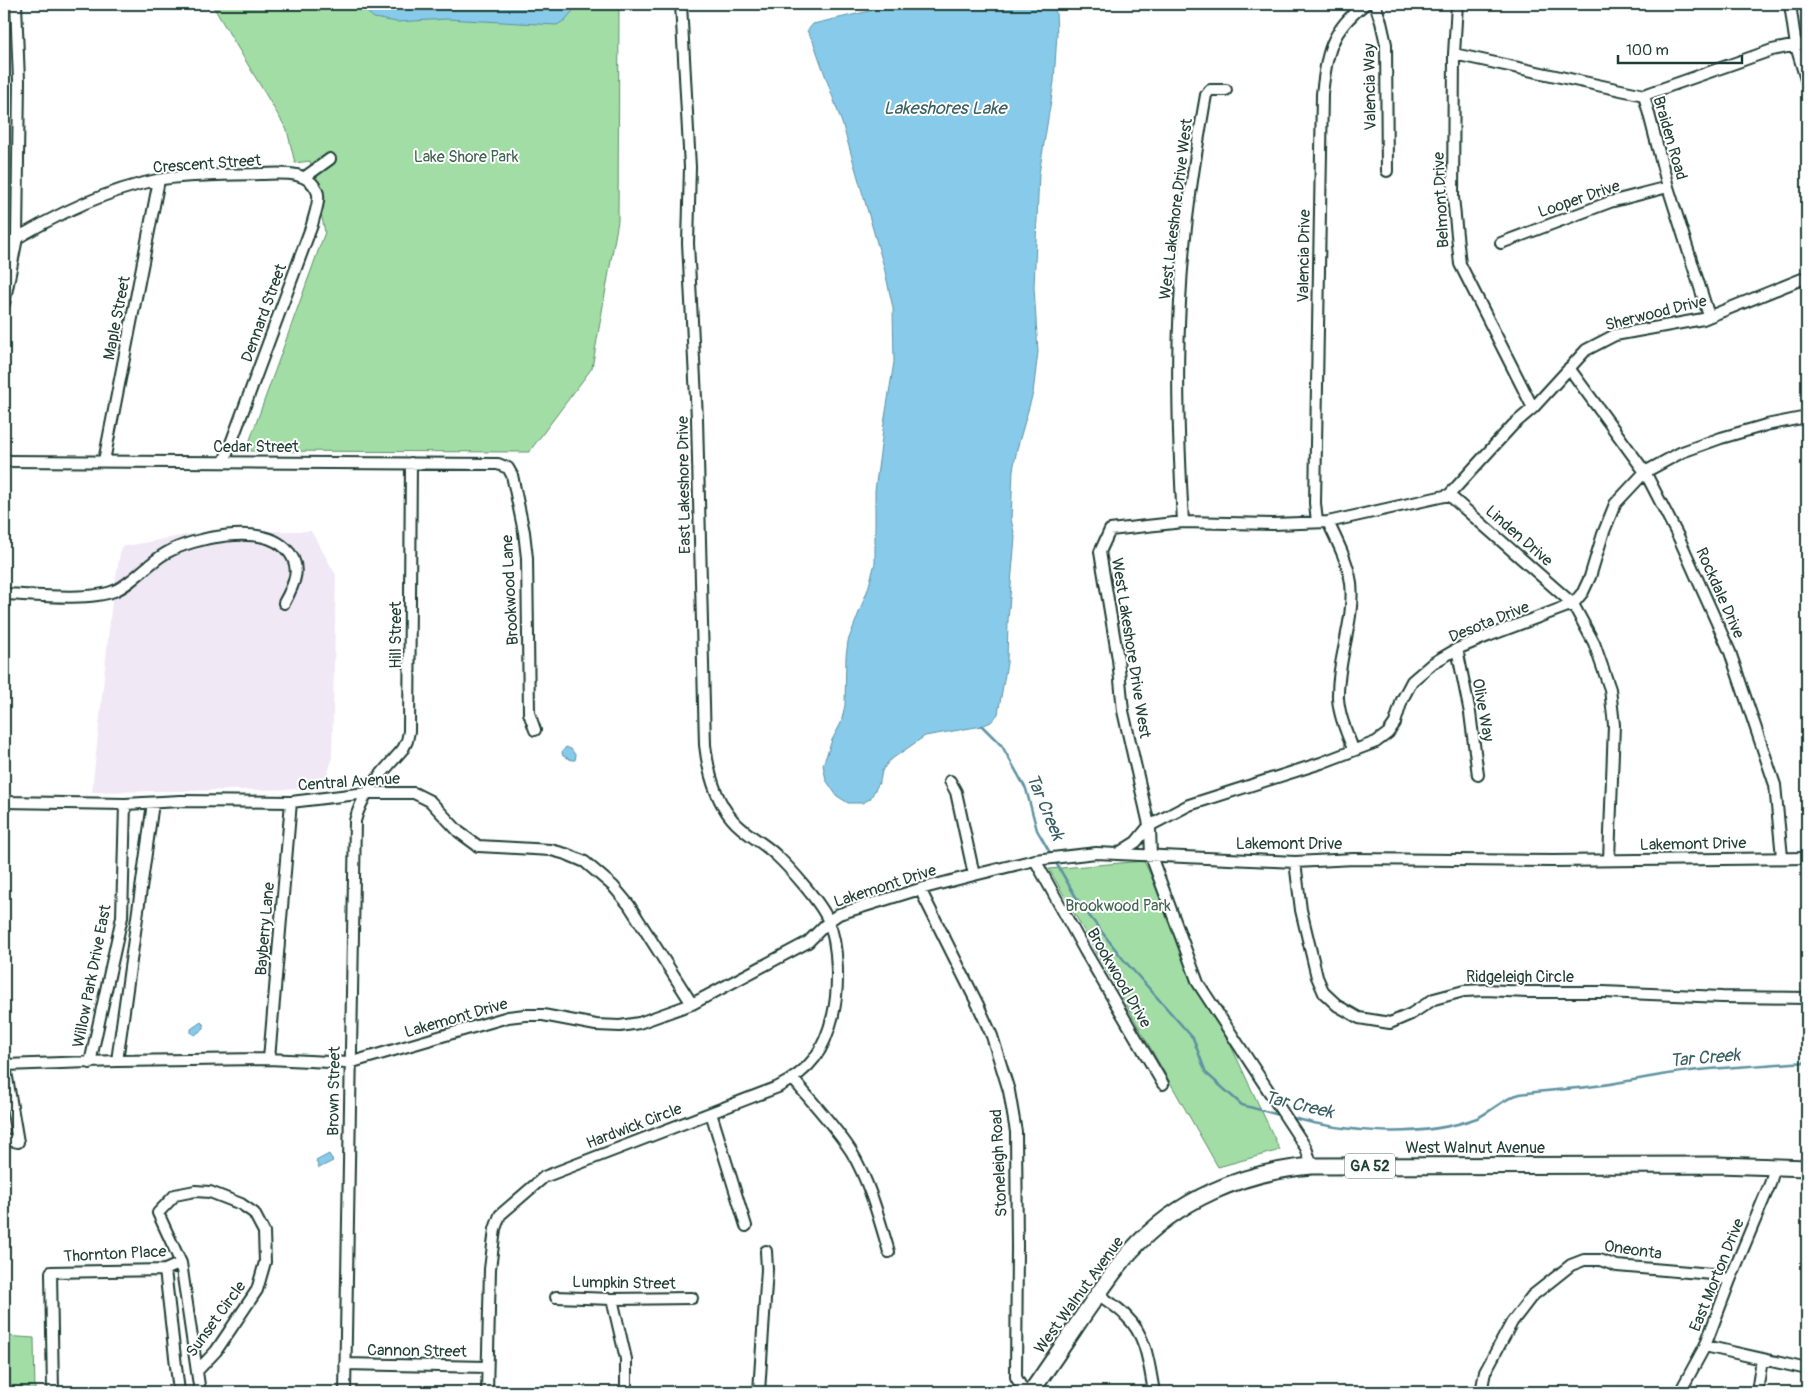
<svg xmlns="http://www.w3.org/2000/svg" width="1811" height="1396" font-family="Pangolin,sans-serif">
  <rect width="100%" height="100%" fill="#fff"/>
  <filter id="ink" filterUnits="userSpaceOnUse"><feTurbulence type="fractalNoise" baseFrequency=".02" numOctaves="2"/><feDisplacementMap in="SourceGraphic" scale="10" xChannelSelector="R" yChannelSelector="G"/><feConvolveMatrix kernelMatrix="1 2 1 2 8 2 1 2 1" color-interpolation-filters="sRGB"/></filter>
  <g filter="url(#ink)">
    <path fill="#f1e8f5" d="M207 531H311L336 575 332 760 323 789 92 792 112 600 121 547Z"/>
    <path fill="#a1dda4" stroke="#608d6c" d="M215 4H619L618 221 592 368 529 452 246 451 325 232 310 161 295 163 287 130 214 8Z
      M1144 861 1280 1150 1218 1167 1049 869Z
      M4 1336 34 1338 35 1392H4Z"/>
    <path fill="#88caea" stroke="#5e92a1" d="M364 4H579L565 20 557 25 446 19 397 22 374 18 368 13Z
      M900 4H1052L1056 13 1057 33 1054 82 1039 174 1034 287 1038 352 1033 393 1017 449 1013 470 1011 519 1015 537 1008 620 1007 663 998 714 991 722 982 726 925 736 889 761 882 771 880 781 870 799 862 803H848L837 796 826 780 823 765 832 740 841 723 845 705 846 656 848 641 868 589 875 563V491L883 430 894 362 893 308 884 267 843 126 813 41 807 31 813 24Z
      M566 747 571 749 576 756 575 760H572L563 756 562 752Z
      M201 1022 204 1025V1028L195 1035 191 1033V1029Z
      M329 1154 333 1161 319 1168 316 1161Z"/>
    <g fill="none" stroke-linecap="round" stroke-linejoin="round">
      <path stroke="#5e92a1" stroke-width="2.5" d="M982 726 1002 746 1026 789 1037 830 1052 856
        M1055 861 1080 904 1123 959 1193 1038 1206 1073 1242 1105 1279 1115
        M1289 1117C1347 1133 1420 1139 1477 1118 1491 1112 1505 1097 1520 1094 1548 1090 1576 1089 1603 1085 1632 1081 1661 1074 1690 1071 1729 1067 1768 1065 1807 1062"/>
      <g stroke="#1f3d34" stroke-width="14">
        <path id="minor" d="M1375 4 1381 22 1386 44 1387 171
          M1457 4 1454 54 1453 197 1460 264 1533 408
          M1790 4 1796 46 1807 83
          M1454 54 1644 95 1668 187 1709 316
          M1644 95 1772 50 1807 43
          M305 177 330 159
          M1501 243 1610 202 1668 187
          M4 246C51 217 102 191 157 180 188 174 228 175 260 174 279 174 308 169 317 191 321 199 314 216 312 225L224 462
          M4 304 17 238 19 81 16 4
          M1569 368 1645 472 1679 538 1730 652 1775 785 1782 857
          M4 461 498 464 508 468 512 475 524 532 527 558 529 713 535 730
          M104 461 159 180
          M1449 495 1513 425 1533 408 1586 350 1615 335 1703 319 1807 277
          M1183 522C1179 449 1176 376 1180 302 1183 232 1194 163 1206 95L1210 90H1226
          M1317 522 1315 503 1322 94C1327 53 1330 31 1365 4
          M1328 522C1337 541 1348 562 1351 583 1355 622 1337 659 1338 698 1339 716 1347 733 1353 749
          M4 594C32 595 89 601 114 591 132 584 148 563 166 553 194 537 260 524 285 548 304 565 294 585 284 603
          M1457 649 1470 713 1478 775
          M950 781 956 792 974 875
          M4 802 125 804 180 801 291 802 366 793H414L430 801 459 832 478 846 551 850 566 854 585 862 613 886 629 905 692 1004
          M1117 854 1136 842 1149 826 1189 805 1321 763 1376 742 1388 733 1395 723 1402 700 1412 681 1433 663 1457 649 1488 636 1573 604 1583 592 1590 577 1603 534 1615 504 1645 472 1682 452 1721 438 1766 425 1807 417
          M1035 860 1085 951 1163 1084
          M1295 862 1301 910 1317 977 1324 993 1338 1006 1359 1018 1390 1023 1411 1014 1434 999 1464 991 1486 990 1527 992H1603L1722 997 1807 998
          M920 889 978 1005 992 1036 1009 1091 1016 1132 1017 1247 1016 1377 1024 1392
          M269 1059 291 802
          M4 1060 18 1142 4 1139
          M117 1061 153 803
          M90 1063 122 917 125 804
          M5 1065 117 1061 269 1059 349 1063 508 1017 525 1015H543L596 1025 620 1026 639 1023 692 1004 808 942 829 921 839 914 920 889 974 875 1035 860 1096 853 1295 862 1354 859 1554 861 1807 858
          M793 1079C812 1102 834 1125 851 1151 869 1181 879 1218 889 1252
          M711 1113 746 1226
          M1312 1166 1306 1148 1198 983 1151 856 1150 829 1123 711 1118 659 1100 552 1110 530 1183 522 1273 524 1328 522 1449 495 1573 604 1594 643 1610 689 1614 725 1609 860
          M165 1270 179 1392
          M1098 1294C1107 1301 1118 1307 1126 1316 1147 1336 1149 1365 1154 1392
          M556 1297 612 1299 692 1298
          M612 1299 626 1359V1392
          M1705 1346 1807 1369
          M345 1364 487 1367
          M198 1370 216 1351 257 1290 265 1262 264 1232 254 1213 241 1204 210 1192 195 1191 175 1195 158 1213 181 1263 200 1392
          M53 1392 51 1272 165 1270 181 1263
          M345 1392 355 821C362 792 384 771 403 749L407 741 409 731 411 463
          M487 1392 490 1269 495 1229 500 1215 544 1177 778 1087C811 1070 824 1051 833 1015 839 989 839 945 828 920 821 903 791 869 776 855 763 842 744 834 732 819 715 799 708 771 705 745L697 418 688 243 690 167 681 4
          M759 1392 767 1269 766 1251
          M1481 1392 1485 1372 1512 1322 1532 1296 1571 1265 1584 1260H1600L1617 1266 1712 1274 1730 1280
          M1680 1392 1705 1346 1730 1280 1770 1184 1775 1166
          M1757 1392 1762 1359"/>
      </g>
      <g stroke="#1f3d34" stroke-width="19">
        <path id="primary" d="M1031 1392C1050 1365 1068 1338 1087 1310 1101 1290 1114 1270 1130 1252 1177 1199 1243 1172 1312 1166L1717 1165 1807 1168"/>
      </g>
      <use href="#minor" stroke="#fff" stroke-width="10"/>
      <use href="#primary" stroke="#fff" stroke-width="15"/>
    </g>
  </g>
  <g text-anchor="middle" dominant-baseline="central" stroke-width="4" stroke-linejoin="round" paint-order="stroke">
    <rect fill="#fff" stroke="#627771" stroke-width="1" x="1345" y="1153.5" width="50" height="25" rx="4"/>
    <g font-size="15" font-weight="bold" fill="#1f3d34">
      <text x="1370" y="1166">GA 52</text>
    </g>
    <g font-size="16" fill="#1f3d34" stroke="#fff">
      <text transform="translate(1370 87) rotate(-91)">Valencia Way</text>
      <text transform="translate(1670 138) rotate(74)">Braiden Road</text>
      <text transform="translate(207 164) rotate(-4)">Crescent Street</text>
      <text transform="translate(1579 199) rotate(-19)">Looper Drive</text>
      <text transform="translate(1441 200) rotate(-93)">Belmont Drive</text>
      <text transform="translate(1176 209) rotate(-83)">West Lakeshore Drive West</text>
      <text transform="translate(1304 256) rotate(-89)">Valencia Drive</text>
      <text transform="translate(264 313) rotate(-70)">Dennard Street</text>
      <text transform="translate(1656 313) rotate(-14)">Sherwood Drive</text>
      <text transform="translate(117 318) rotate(-79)">Maple Street</text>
      <text x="256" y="447">Cedar Street</text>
      <text transform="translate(684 485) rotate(-91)">East Lakeshore Drive</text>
      <text transform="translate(1519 536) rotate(41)">Linden Drive</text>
      <text transform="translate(510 590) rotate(-93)">Brookwood Lane</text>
      <text transform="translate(1720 593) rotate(66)">Rockdale Drive</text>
      <text transform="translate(1489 622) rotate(-22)">Desota Drive</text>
      <text transform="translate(396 635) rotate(-90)">Hill Street</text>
      <text transform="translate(1131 648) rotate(81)">West Lakeshore Drive West</text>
      <text transform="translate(1483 710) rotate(80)">Olive Way</text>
      <text transform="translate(349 782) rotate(-4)">Central Avenue</text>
      <text x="1289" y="844">Lakemont Drive</text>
      <text transform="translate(1693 844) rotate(-1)">Lakemont Drive</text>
      <text transform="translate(885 886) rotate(-18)">Lakemont Drive</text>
      <text transform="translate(265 929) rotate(-85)">Bayberry Lane</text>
      <text transform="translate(92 976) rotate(-79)">Willow Park Drive East</text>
      <text x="1520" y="977">Ridgeleigh Circle</text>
      <text transform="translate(1119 978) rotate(60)">Brookwood Drive</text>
      <text transform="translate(456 1018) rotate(-16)">Lakemont Drive</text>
      <text transform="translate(334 1091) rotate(-89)">Brown Street</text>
      <text transform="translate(634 1126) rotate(-21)">Hardwick Circle</text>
      <text x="1475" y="1148">West Walnut Avenue</text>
      <text transform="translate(999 1163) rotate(-93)">Stoneleigh Road</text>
      <text transform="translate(1633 1250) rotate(8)">Oneonta</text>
      <text transform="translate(115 1254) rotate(-3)">Thornton Place</text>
      <text transform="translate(1717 1275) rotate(-68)">East Morton Drive</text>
      <text transform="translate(624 1283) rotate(1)">Lumpkin Street</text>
      <text transform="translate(1079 1295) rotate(-54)">West Walnut Avenue</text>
      <text transform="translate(216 1319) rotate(-54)">Sunset Circle</text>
      <text transform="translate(417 1351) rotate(1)">Cannon Street</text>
    </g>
    <g font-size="16" fill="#406550" stroke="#fff">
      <text x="466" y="157">Lake Shore Park</text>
      <text x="1118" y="906">Brookwood Park</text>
    </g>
    <g font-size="18" font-style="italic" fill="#396062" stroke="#fff">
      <text x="945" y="108">Lakeshores Lake</text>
      <text transform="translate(1045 807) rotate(67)">Tar Creek</text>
      <text transform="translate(1705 1058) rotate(-5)">Tar Creek</text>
      <text transform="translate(1299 1105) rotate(13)">Tar Creek</text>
    </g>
  </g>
  <rect width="1811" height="1396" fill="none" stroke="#fff" stroke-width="20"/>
  <rect x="10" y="10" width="1791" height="1376" fill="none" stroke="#1f3d34" stroke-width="2" filter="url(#ink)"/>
  <path d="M1618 55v8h124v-8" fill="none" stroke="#1f3d34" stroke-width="2.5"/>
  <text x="1626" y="55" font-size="15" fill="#1f3d34" stroke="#ffffff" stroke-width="4" paint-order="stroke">100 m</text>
</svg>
